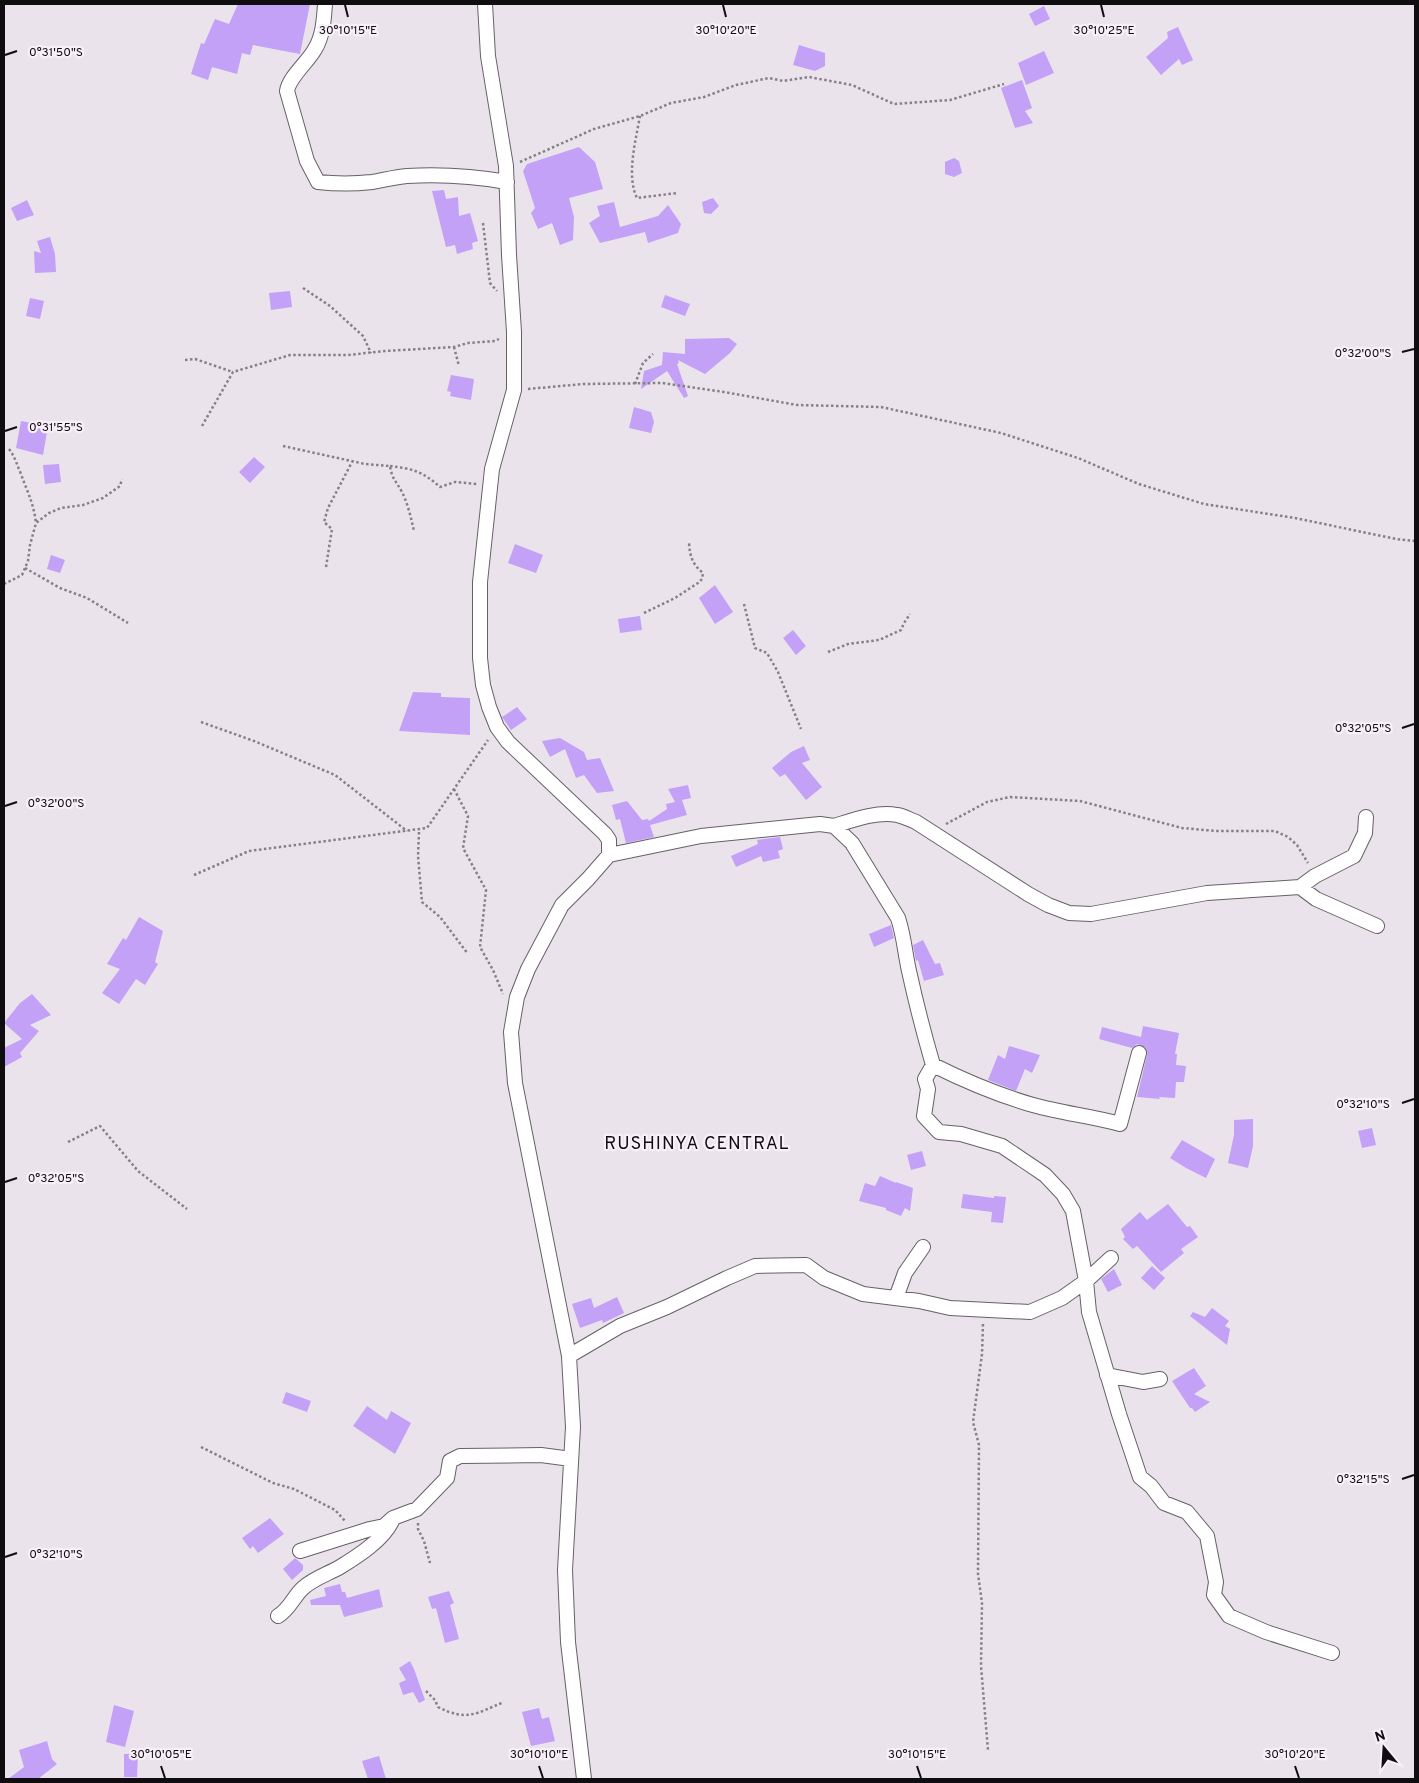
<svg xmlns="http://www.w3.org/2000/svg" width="1419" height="1783" font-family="Overpass,sans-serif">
  <rect width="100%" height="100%" fill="#ebe3ec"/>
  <path fill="#c2a1f6" d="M238 4H310L300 54 253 45 250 55 242 53 237 74 212 67 208 80 191 74 201 43 204 44 215 19 229 24Z
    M1044 6 1050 19 1035 26 1029 14Z
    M1178 27 1193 60 1182 65 1179 59 1161 75 1146 57 1168 38 1167 32Z
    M799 45 825 53V66L815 71 793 65Z
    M1044 51 1054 73 1026 85 1018 63Z
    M1022 80 1032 108 1025 111 1033 123 1015 128 1001 88Z
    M579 147 595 162 603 189 569 198 574 217 573 240 560 245 552 223 538 229 531 213 535 208 523 171 527 164Z
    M954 158 959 161 962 173 954 177 945 174V162Z
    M444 190 446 199 458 197 459 216 470 213 478 241 472 243 473 249 457 254 455 245 446 247 432 191Z
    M713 198 719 206 711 214 704 213 702 202Z
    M27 200 34 215 17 221 11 208Z
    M614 202 620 227 658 216 668 205 681 224 678 233 648 243 645 232 600 243 589 223 600 216 597 206Z
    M50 237 55 254 56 272 35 273 34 251 41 253 37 241Z
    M290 291 292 307 271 310 269 293Z
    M665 295 690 304 685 316 661 307Z
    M30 298 44 301 40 319 26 316Z
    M729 338 737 344 730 353 705 374 678 360 679 363 677 364 688 396 684 398 667 371 641 389 644 371 662 365 663 352 685 354V339Z
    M451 375 474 379 471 400 450 396 451 392 447 391Z
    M634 407 651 412 654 422 651 433 629 428Z
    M21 421 48 426 43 455 16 448Z
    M254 457 265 467 250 483 239 472Z
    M59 464 61 482 45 484 43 465Z
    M515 544 543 555 536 573 508 563Z
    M51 555 65 560 60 573 47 569Z
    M715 585 733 612 715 624 699 598Z
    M640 616 642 630 620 633 618 619Z
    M793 630 806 646 796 655 783 638Z
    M413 692 441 693V697L470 698V735L399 731Z
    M517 707 527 719 511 730 502 717Z
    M560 738 584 752 587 760 600 758 614 791 597 793 584 775 576 778 565 749 550 757 542 741Z
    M804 746 810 760 802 763 822 787 806 800 785 774 780 777 772 768 791 752Z
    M688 785 691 798 682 800 687 815 650 825 654 837 626 843 620 819 616 820 612 805 627 801 642 820 648 819 649 821 667 809 666 804 675 802 668 789Z
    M780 837 783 849 778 851 780 858 763 862 761 856 736 867 731 856 758 844 757 840Z
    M139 917 163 931 155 962 158 964 145 985 136 979 119 1004 102 993 120 969 107 964 123 938 126 940Z
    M891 925 894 938 874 947 869 934Z
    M923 940 935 964 940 963 944 975 924 981 918 960 916 961 913 945Z
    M32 994 51 1015 30 1025 39 1031 20 1053 22 1057 4 1067V1048L22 1039 4 1023 20 1003Z
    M1143 1026 1179 1033 1175 1054H1177L1176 1065 1186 1066 1184 1082H1176L1175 1098 1159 1097 1160 1099 1137 1097 1147 1055 1145 1047 1137 1044 1132 1048 1099 1039 1102 1027 1141 1037Z
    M1009 1046 1040 1055 1032 1073 1025 1069 1016 1091 988 1080 998 1055 1005 1059Z
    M1253 1119V1146L1248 1168 1228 1163 1234 1135V1120Z
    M1372 1128 1376 1145 1362 1148 1358 1131Z
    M1182 1140 1215 1159 1206 1178 1186 1168 1170 1158Z
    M922 1151 926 1166 911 1170 907 1155Z
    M880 1176 896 1183V1182L913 1188 910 1211 905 1208 901 1216 886 1210V1208L859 1201 865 1183 875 1186Z
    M963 1194 994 1198V1196L1006 1197 1003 1223 991 1222 992 1212 961 1208Z
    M1168 1204 1187 1227 1190 1226 1198 1237 1181 1249 1184 1253 1161 1272 1137 1246 1133 1249 1123 1239 1125 1237 1121 1229 1140 1212 1147 1220Z
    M1152 1266 1165 1278 1154 1290 1141 1278Z
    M1114 1269 1122 1285 1108 1292 1101 1279Z
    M617 1297 624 1313 603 1323 602 1320 580 1328 572 1304 591 1298 594 1308Z
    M1212 1308 1229 1321 1225 1326 1230 1329 1227 1345 1190 1316 1193 1312 1205 1317Z
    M1194 1368 1206 1386 1194 1394 1210 1402 1195 1412 1192 1408H1190L1172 1381Z
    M286 1392 311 1401 307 1412 282 1403Z
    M367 1406 387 1420 391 1411 411 1423 395 1454 353 1426Z
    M270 1518 284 1534 258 1553 253 1546 250 1549 242 1538Z
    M295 1558 303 1565V1570L292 1580 283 1569Z
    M340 1584 342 1592H345L347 1598 379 1589 383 1607 344 1617 340 1605H311L310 1600 326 1596 324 1588Z
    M449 1591 454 1603 450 1605 459 1639 445 1643 436 1608 432 1609 428 1597Z
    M410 1661 414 1669 425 1700 419 1703 413 1692 403 1695 399 1683 406 1680 399 1668Z
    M114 1705 134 1711 125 1747 106 1742Z
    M539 1708 542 1719 549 1717 555 1741 531 1746 522 1712Z
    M47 1741 52 1759 57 1764 38 1779H8L24 1767 19 1750Z
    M124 1754H138L137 1777H124Z
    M379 1756 386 1779H368L362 1761Z"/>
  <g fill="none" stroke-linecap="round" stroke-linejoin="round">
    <g stroke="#676067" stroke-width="16">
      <path id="street" d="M325 4C324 19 323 36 315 49 308 62 289 77 287 91L307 161 318 182C336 184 354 184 372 182 384 180 395 177 407 176 441 174 473 176 507 182
        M485 4 488 56 506 166 509 255 514 332V390L492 469 480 582V658L483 685 489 707 497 727 508 742 605 834 609 840V855L588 879 562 905 528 969 517 997 511 1032 515 1083 569 1356 573 1427 565 1570 568 1642 584 1779
        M834 826C853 820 877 811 897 815 904 816 910 820 916 822L1028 894 1048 905 1069 913 1091 914 1207 893 1300 887 1316 899 1377 926
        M609 855 701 836 820 824 834 826 852 843 898 918C904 936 905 953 909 971 916 1003 924 1034 933 1065L925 1079 928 1089 924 1116 939 1132 961 1134 1002 1146 1045 1175 1063 1194 1073 1211 1086 1281 1089 1312 1119 1414 1140 1477 1151 1486 1164 1503 1187 1512 1207 1536 1216 1582 1214 1595 1229 1616 1266 1632 1332 1653
        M1300 887 1315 876 1354 856 1365 833 1366 817
        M933 1065C965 1081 998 1095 1033 1105 1061 1113 1091 1116 1120 1124L1139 1053
        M896 1298 905 1273 923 1247
        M569 1356 620 1326 667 1307 727 1278 755 1266 806 1265 824 1278 863 1294 919 1301 950 1308 1030 1312 1062 1298 1086 1281 1111 1258
        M1107 1375 1143 1382 1160 1379
        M300 1551 370 1529 384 1526 393 1518 417 1509 447 1478 450 1461 460 1456 541 1455 571 1459
        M278 1616C289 1610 294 1596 303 1588 314 1578 328 1574 340 1567 358 1556 383 1540 392 1521"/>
    </g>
    <path stroke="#858086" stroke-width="2.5" stroke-dasharray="2.5 2.5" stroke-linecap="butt" d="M640 116C636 139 626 176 637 198L677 193
      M520 162 594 129 640 116 671 103 704 97 736 85 769 78 783 81 809 77 852 85 894 104 950 100 1004 84
      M483 223 490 283 497 291
      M303 288 330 306 363 336 371 353
      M454 347 459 366
      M185 360 195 359 233 372
      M635 384 643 363 653 354
      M528 389 583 384 662 383 724 392 797 405 881 407 1001 433 1078 458 1139 484 1204 504 1295 518 1396 539 1415 541
      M202 426 233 372 290 355H348L385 351 454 347 468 343 495 341 499 339
      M283 446 365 464 390 466C392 479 396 481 402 492 408 504 411 518 414 531
      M9 449C15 457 17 465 21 474 28 494 33 501 36 523
      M390 466C413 469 422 471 440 487L455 482 477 484
      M326 567 332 529 324 522 328 508 352 462
      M25 568 60 588 87 598 128 623
      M4 584 22 575 28 561 30 545 36 523 49 513 61 508 83 505 103 498 120 486 122 479
      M744 604 755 648 767 653 778 672 801 729
      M644 613 675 598 698 583 702 579 703 573C692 564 690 556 689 543
      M828 652 848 644 879 640 901 630 904 623 910 614
      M201 722 254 741 335 775 407 831
      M454 789 468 816 463 848 486 890 480 947 493 970 503 994
      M946 824 987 802 1010 797 1080 801 1182 828 1216 831H1275L1288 837 1297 845 1308 863
      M419 832 418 856 422 902 440 917 468 954
      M194 875 249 851 427 828 488 740
      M68 1142 100 1126 138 1171 187 1209
      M983 1324 982 1354 973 1422 979 1445 978 1574 982 1603 981 1666 988 1750
      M201 1447 273 1483 294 1489 335 1510 346 1522
      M418 1523V1529L424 1541 430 1563
      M426 1691 435 1700 438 1707C467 1722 477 1713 504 1702"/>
    <use href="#street" stroke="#fff" stroke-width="14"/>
  </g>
  <path fill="none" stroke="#100d10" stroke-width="2" d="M345 5 348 17M723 5 726 17M1101 5 1104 17M5 55 17 51M1402 352 1414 349M5 431 17 427M1402 728 1414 724M5 806 17 802M1402 1103 1414 1099M5 1182 17 1178M1402 1479 1414 1475M5 1557 17 1553M161 1766 165 1778M539 1766 543 1778M917 1766 921 1778M1295 1766 1299 1778"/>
  <g text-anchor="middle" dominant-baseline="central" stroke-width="4.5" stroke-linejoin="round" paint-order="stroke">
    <g font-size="18" letter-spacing="1" fill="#100d10" stroke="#f8f0f9">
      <text x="697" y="1144">RUSHINYA CENTRAL</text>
    </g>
  </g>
  <g font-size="12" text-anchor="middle" fill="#100d10" stroke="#f8f0f9" stroke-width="4.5" stroke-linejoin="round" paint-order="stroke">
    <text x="348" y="34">30°10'15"E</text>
    <text x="726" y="34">30°10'20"E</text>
    <text x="1104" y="34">30°10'25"E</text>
    <text x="56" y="56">0°31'50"S</text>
    <text x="1363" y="357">0°32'00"S</text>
    <text x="56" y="431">0°31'55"S</text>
    <text x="1363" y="732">0°32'05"S</text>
    <text x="56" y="807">0°32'00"S</text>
    <text x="1363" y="1108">0°32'10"S</text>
    <text x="56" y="1182">0°32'05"S</text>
    <text x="1363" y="1483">0°32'15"S</text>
    <text x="56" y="1558">0°32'10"S</text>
    <text x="161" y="1758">30°10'05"E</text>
    <text x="539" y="1758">30°10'10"E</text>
    <text x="917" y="1758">30°10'15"E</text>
    <text x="1295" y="1758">30°10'20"E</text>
  </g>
  <rect width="1419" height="1783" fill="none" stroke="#100d10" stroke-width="10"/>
  <g transform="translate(1384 1748) rotate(342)" stroke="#f8f0f9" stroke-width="4" paint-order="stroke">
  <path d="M0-4L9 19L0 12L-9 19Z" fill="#100d10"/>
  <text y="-8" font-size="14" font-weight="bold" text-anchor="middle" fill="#100d10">N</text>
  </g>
</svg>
